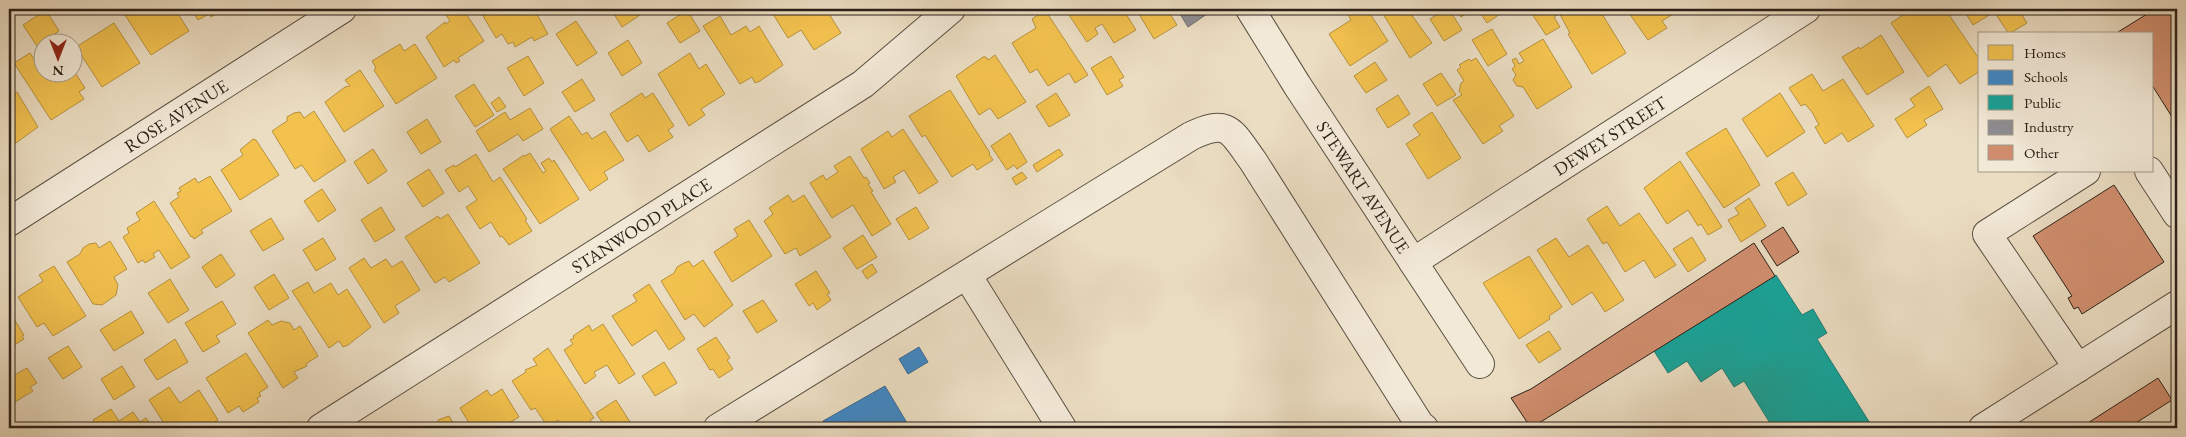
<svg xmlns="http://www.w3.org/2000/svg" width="2186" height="437" font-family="'EB Garamond',serif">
  <rect width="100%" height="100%" fill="#ebddc2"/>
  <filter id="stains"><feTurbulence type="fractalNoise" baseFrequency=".004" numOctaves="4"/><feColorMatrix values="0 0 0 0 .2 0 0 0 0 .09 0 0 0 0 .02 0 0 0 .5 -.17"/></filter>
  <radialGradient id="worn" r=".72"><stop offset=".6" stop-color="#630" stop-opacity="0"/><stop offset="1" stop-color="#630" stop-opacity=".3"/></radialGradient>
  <path fill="#f2c14e" stroke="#b6913e" d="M127 9H175L189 31 151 55 123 12Z
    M191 9H225L211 17 209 14 198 20Z
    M456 9H463L484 41 458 58 460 61 456 63 454 60 444 67 426 37 445 22 446 24 450 21 446 15Z
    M479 9H534L548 34 534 41 532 37 515 47 513 42 508 44 502 34 496 38Z
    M611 9H640L643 13 622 27Z
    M774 9H826L841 33 814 50 801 30 788 38 771 11Z
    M1065 9H1123L1136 30 1114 43 1102 24 1095 28 1098 34 1087 42Z
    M1136 9H1167L1177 25 1154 39Z
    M1345 9H1367L1388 41 1350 66 1329 34 1351 20Z
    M1380 9H1418L1411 14 1432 43 1410 58Z
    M1446 9H1449L1462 30 1444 41 1430 19Z
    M1455 9H1474L1461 17Z
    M1478 9H1497L1500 14 1487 23Z
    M1539 9H1555L1559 14 1554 17 1560 27 1546 35 1532 14Z
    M1557 9H1599L1626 53 1592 74 1568 34 1570 33Z
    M1626 9H1677L1678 11 1662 21 1667 28 1648 40Z
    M1912 9H1945L1980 60V71L1960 84 1946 64 1928 77 1891 23Z
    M1963 9H1999L1973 25Z
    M2008 9H2018L2027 23 2009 34 1997 16Z
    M46 10 59 31 37 46 23 25Z
    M687 10 700 31 680 43 667 23Z
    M1042 12 1044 15 1047 13 1088 75 1075 83 1069 73 1048 86 1037 69 1030 73 1012 43 1036 28 1032 19Z
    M720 16 731 35 746 26 750 32 759 26 783 65 760 81 755 83 752 77 740 84 703 26Z
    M576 21 597 53 577 66 556 34Z
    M114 23 140 63 102 87 76 47Z
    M1492 29 1507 54 1488 66 1472 40Z
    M1881 35 1904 72 1867 95 1842 57 1859 47 1860 49Z
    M1543 39 1572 87 1537 109 1523 87 1517 86 1513 80 1516 75 1512 69 1515 66 1512 60 1516 58 1519 64 1524 61 1519 53Z
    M628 40 642 63 622 76 608 53Z
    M400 44 404 51 415 44 437 78 396 104 374 70 376 68 372 61Z
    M30 53 44 74 47 72H72V68L85 88 79 92 84 99 51 120 14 63Z
    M690 53 699 69 706 64 725 94 701 109 705 115 689 126 658 74Z
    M995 55 1026 102 998 119 990 108 979 115 956 76 983 57H986L988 60Z
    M528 56 544 83 524 96 507 68Z
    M1111 56 1124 77 1119 80 1123 86 1107 95 1091 68Z
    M1476 58 1514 116 1499 126 1503 131 1483 144 1453 100 1462 95 1459 91 1461 83 1464 81 1457 70 1461 67 1459 65 1469 59 1471 61Z
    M1375 62 1387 80 1366 93 1354 76Z
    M360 70 384 106 344 132 325 102 345 87 350 86 345 80Z
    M1441 73 1456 95 1437 106 1423 84Z
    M1812 74 1823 91 1843 79 1874 126 1848 142 1842 133 1825 144 1815 127 1819 125 1812 112 1805 104 1801 106 1789 88Z
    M582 79 595 100 575 112 562 92Z
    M474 84 494 115 475 127 455 96Z
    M1929 86 1943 109 1924 120 1927 125 1907 138 1895 119 1915 106 1910 99Z
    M13 90 15 93 17 92 38 127 9 148V92Z
    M950 90 990 153 989 154 993 160 977 170 973 164 952 177 925 135 922 137 909 116Z
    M642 93 645 98 653 93 674 126 668 130 673 137 649 152 638 135 627 142 610 114Z
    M1056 93 1070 115 1049 127 1036 106Z
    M1780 93 1805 132 1767 157 1742 119Z
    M1398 95 1410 114 1388 128 1376 109Z
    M499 97 506 107 497 112 491 103Z
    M530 108 543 129 523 141 518 134 489 152 476 131 505 112 510 120Z
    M314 111 346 161 314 182 302 165 295 169 272 131 287 121V117L294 113 300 112 304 118Z
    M1432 112 1461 158 1428 179 1406 144 1420 135 1413 125Z
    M569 116 582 135 587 132 592 139 605 131 624 160 604 172 608 179 590 191 550 129Z
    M427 119 441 142 421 154 407 132Z
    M1726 128 1760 185 1724 208 1686 153Z
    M903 129 938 182 919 194 904 170 893 177 896 182 884 189 861 149 888 131 892 137Z
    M1010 133 1027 162 1017 169 1014 165 1007 170 991 146Z
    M253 139 256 140 279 175 240 200 221 170 243 155 240 150Z
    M373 149 387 171 368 184 354 162Z
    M1059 149 1063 155 1037 172 1033 165Z
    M530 153 543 173 546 171 541 163 549 158 552 162 554 160 579 199 540 224 503 169 524 155 525 156Z
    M476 154 493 182 500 177 527 219 525 220 532 231 509 245 502 236 500 237 491 222 480 229 466 207 477 200 468 186 459 192 445 170 454 165 455 167Z
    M850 156 864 178 866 177 870 183 868 184 873 191 871 192 891 224 872 236 853 205 832 218 810 183 823 175 826 180 838 172 834 166Z
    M1680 161 1722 227 1708 235 1701 224 1698 226 1688 210 1667 224 1644 188Z
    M429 169 444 193 423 207 407 183Z
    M1022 172 1027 178 1016 185 1012 178Z
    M1793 172 1807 194 1788 206 1775 183Z
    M210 176 232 211 201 230 203 233 194 239 192 236 191 237 170 203 179 197 177 193 181 191 179 188 195 178 198 183Z
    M322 189 336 210 318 222 304 201Z
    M788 195 793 202 804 195 831 237 800 256 796 248 785 254 764 221 773 214 769 208Z
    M1749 198 1766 226 1741 242 1728 220 1739 214 1735 208Z
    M154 201 190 257 171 269 159 250 153 254 155 257 145 263 143 260 138 263 123 237 129 233 127 228 140 220 136 213Z
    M1607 206 1620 226 1639 213 1676 265 1655 278 1644 260 1625 272 1607 242 1603 244 1587 219Z
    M381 207 395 230 375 242 361 220Z
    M916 207 929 228 909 240 896 219Z
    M448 214 480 263 449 282 445 277 435 283 405 237 438 216 440 219Z
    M271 218 284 239 263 251 250 231Z
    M749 220 772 256 732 282 714 252 738 236 734 229Z
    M863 235 877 257 857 269 843 248Z
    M1692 237 1706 260 1688 272 1673 249Z
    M323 238 336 259 316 271 303 250Z
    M1556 238 1569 257 1588 245 1624 300 1605 312 1592 292 1572 305 1537 250Z
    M110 241 127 269 114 277 118 285 116 295 102 305 93 304 67 262 80 254 83 248 89 244 96 243 99 248Z
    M221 254 235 275 216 288 202 267Z
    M1529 256 1562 307 1549 316 1550 319 1519 339 1483 283Z
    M364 258 371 268 386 259 392 267 402 261 420 290 395 306 399 313 384 323 349 268Z
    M703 260 733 305 704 327 694 314 685 320 661 281 674 273 677 267 684 263 689 261 693 267Z
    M872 264 877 272 867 279 862 271Z
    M54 266 86 316 53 336 44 323 37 327 18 297 43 281 39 275Z
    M816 271 830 293 827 294 831 300 817 310 813 303 809 306 795 284Z
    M274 274 289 298 269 310 254 287Z
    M170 279 189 310 168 323 148 293Z
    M308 282 314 293 331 283 338 295 347 289 371 327 348 345 343 347 339 341 329 348 292 291Z
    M649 284 685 339 669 350 656 330 632 346 612 316 637 301 633 295Z
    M763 300 777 321 757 333 743 311Z
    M222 301 236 324 216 336 220 342 203 352 185 323Z
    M9 311 24 335 22 336 24 339 11 347 13 351 9 354Z
    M131 311 144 333 114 351 100 330Z
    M268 320 272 325 281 321 290 323 294 330 300 326 318 356 306 364 307 366 294 372 298 378 283 388 248 333Z
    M603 324 635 374 619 384 607 365 594 372 596 376 585 384 564 350 573 344 570 340 574 338 573 336 589 325 592 331Z
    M1549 331 1561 349 1539 363 1526 345Z
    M716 337 730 358 727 360 733 369 719 378 713 369 710 370 697 349Z
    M175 339 188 362 157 380 144 360Z
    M68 346 82 367 63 379 48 358Z
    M548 348 594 418 590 420 592 423 583 428H569L565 423 562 425 558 420 548 427 535 408 531 410 512 381 526 372 525 370 537 365 533 359Z
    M246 353 268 387 259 393 261 396 257 398 259 402 243 412 239 406 228 413 206 378Z
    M664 362 677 383 655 396 642 376Z
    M122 366 135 387 114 400 101 379Z
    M27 368 37 383 30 387 33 391 10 405 9 378Z
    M169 387 180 403 199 390 218 420 205 428H167L149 400Z
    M502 389 519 417 504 426 502 423 495 428H472L460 408 487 390 491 396Z
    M616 400 630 422 621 428H606L596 413Z
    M111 409 119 421 133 412 140 422 146 418 153 428H98L93 420Z
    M449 416 456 428H436L434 425 438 423V420Z"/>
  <path fill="#3f88c5" stroke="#396991" d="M919 347 928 362 908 374 899 359Z
    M885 386 910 428H828L823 421Z"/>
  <path fill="#17a398" stroke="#1d7c72" d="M1776 275 1802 315 1813 309 1827 333 1817 339 1873 428H1773L1744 381 1734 387 1722 368 1701 382 1687 361 1668 373 1654 351Z"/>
  <path fill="#8d8d92" stroke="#706d6e" d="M1177 9H1203L1207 14 1188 27Z"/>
  <path fill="#d08e6e" stroke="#2b2119" d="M2155 9H2177V125L2152 85V34H2120L2118 32Z
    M2114 185 2164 262 2082 314 2078 307 2074 309 2068 298 2072 296 2033 236Z
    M1783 227 1799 252 1777 266 1761 241Z
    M1754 243 1775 276 1531 428 1511 398 1531 389Z
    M2158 378 2172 400 2128 428H2080Z"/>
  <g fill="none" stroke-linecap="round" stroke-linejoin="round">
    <g stroke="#5b5043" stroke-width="30">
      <g id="minor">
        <path id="s1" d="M1250 9 1297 85 1480 364"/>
        <path d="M2149 171 2177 214"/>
        <path id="s2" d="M9 222 342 9"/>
        <path id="s3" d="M1413 262 1806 9"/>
        <path d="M967 275 1062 428"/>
        <path d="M2078 368 1987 234 2086 171"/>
        <path id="s4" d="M321 428 863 84 951 9"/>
        <path d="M718 428 1191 136C1229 118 1231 131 1253 161L1420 425 1424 428"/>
        <path d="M1983 428 2177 305"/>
      </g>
    </g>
    <use href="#minor" stroke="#f2e9d7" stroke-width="28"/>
  </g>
  <g text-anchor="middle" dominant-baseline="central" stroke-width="5" stroke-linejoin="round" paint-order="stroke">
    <g font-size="18" fill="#2b2119" stroke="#f2e9d7">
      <text stroke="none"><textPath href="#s2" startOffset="198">ROSE AVENUE</textPath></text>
      <text stroke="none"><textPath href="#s3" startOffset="234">DEWEY STREET</textPath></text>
      <text stroke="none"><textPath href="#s1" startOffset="211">STEWART AVENUE</textPath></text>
      <text stroke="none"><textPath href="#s4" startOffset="379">STANWOOD PLACE</textPath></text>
    </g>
  </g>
  <rect width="2186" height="437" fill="none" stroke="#ebddc2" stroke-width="30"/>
  <rect x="10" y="10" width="2166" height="417" fill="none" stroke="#2b2119" stroke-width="2.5"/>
  <rect x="15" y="15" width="2156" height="407" fill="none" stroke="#2b2119"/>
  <rect x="1978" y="32" width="175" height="140" fill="#f2e9d7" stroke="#a2998b"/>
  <rect x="1988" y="45" width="25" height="15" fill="#f2c14e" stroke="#a2998b"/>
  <text x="2024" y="58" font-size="15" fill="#2b2119">Homes</text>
  <rect x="1988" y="70" width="25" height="15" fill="#3f88c5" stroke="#a2998b"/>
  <text x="2024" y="82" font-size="15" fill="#2b2119">Schools</text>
  <rect x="1988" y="95" width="25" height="15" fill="#17a398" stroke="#a2998b"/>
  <text x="2024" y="108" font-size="15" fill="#2b2119">Public</text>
  <rect x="1988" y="120" width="25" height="15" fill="#8d8d92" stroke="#a2998b"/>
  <text x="2024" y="132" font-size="15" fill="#2b2119">Industry</text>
  <rect x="1988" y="145" width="25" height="15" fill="#d08e6e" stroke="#a2998b"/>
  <text x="2024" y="158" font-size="15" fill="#2b2119">Other</text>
  <g transform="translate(58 58) rotate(180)"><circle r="24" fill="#f2e9d7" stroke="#a2998b"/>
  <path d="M0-4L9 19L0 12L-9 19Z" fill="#8f2418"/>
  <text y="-8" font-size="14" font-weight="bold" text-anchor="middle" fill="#2b2119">N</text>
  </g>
  <rect width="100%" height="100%" filter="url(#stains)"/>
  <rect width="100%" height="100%" fill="url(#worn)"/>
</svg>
